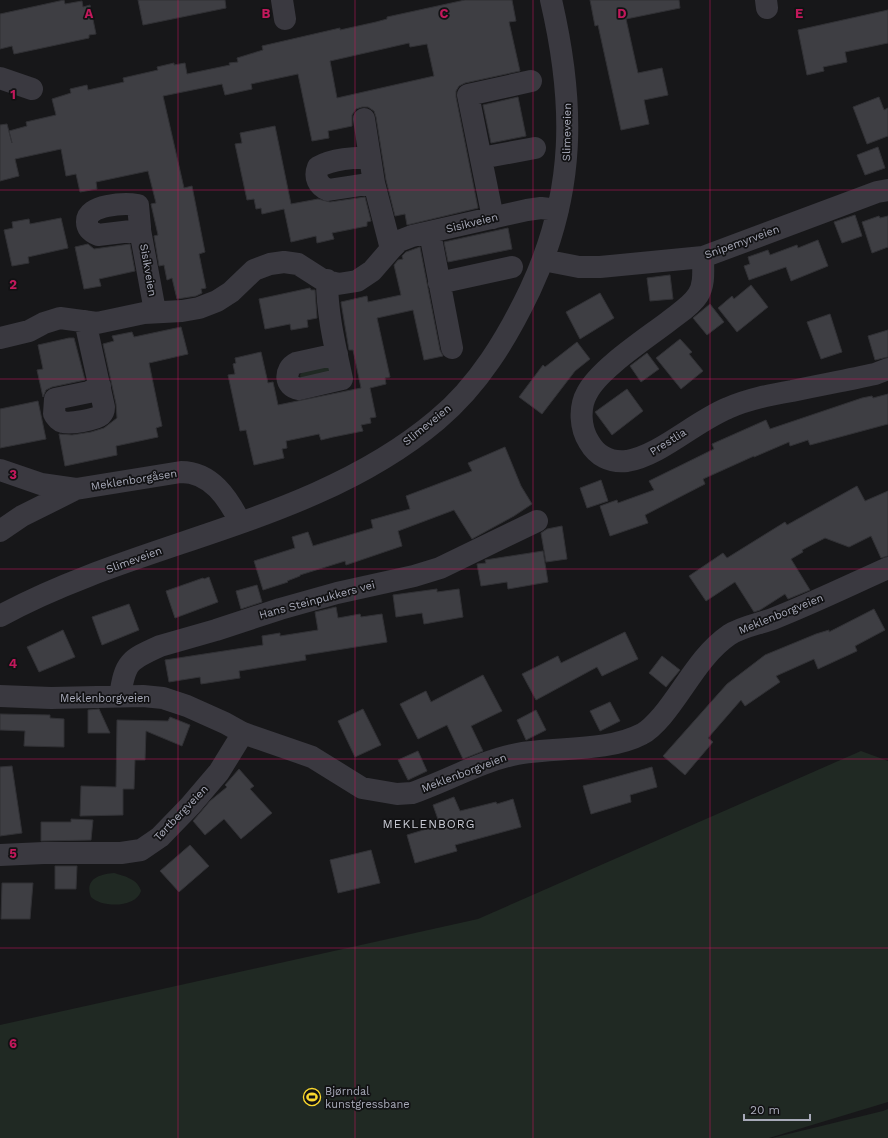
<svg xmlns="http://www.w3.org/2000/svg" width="888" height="1138" font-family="'Work Sans',sans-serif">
  <rect width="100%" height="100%" fill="#171719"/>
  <path fill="#202923" d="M328 360 332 374 302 385 300 375 304 369Z
    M861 751 888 761V1102L769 1138H0V1025L478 919Z
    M114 873C124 876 138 879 141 891 136 908 102 908 91 897 84 879 100 874 114 873Z
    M888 1109V1138H772L883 1111Z"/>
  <path fill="#3e3e43" stroke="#313135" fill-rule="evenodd" d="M64 0 65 4 82 1 83 7 90 5 96 34 89 35V38L14 54 12 46 0 49V14Z
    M138 0H225L226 8 143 25Z
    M465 0H512L516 21 509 22 520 71 465 83 459 86 456 91V97L478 208 407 225 405 214 395 216 386 180 376 117 374 111 368 107H362L356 109 352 115V126L328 131 329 138 312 141 298 74 251 84 252 89 225 95 222 84 163 96 184 188 192 186 205 252 199 254 206 288 201 289 202 293 196 296 177 299 172 278 167 280 164 265 159 266 154 236 158 235 151 204 156 203 148 171 96 182 97 189 80 192 76 174 66 176 61 149 15 159 19 176 0 181V125L7 124 12 143 9 131 27 126 26 122 56 115 52 99 71 93 70 89 87 85 88 90 124 82 123 78 158 70 157 67 174 63V65L185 63 187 74 230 65 229 63 238 62 237 58 263 50 262 46 340 28V30L376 22 387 19V17ZM409 43 410 47 427 44 434 76 337 98 330 61Z
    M590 0H679L680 8 626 19 638 73 662 68 668 95 644 100 649 124 621 130 598 25 595 26Z
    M888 10V43L845 52 847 62 823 67 824 71 807 75 798 30Z
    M518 97 526 136 491 143 483 105Z
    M879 97 884 110 888 108V136L867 144 853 107Z
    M275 126 291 204 318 199 330 202 365 197 371 221 367 222V226L332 233 334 239 317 243 316 236 291 242 284 209 262 214 261 208 256 209 254 199 247 200 235 144 242 143 240 133Z
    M878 147 885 168 865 175 857 155Z
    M855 215 862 236 842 243 834 222Z
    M879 216 880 218 888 216V247L872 253 862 222Z
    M61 218 68 248 28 257 29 263 12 266 4 230 13 228 12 222 29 219 30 224Z
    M508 228 512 249 448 262 444 242Z
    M818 240 828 266 791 281 786 267 749 280 744 266 750 264 748 257 768 250 770 255 797 245 798 248Z
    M88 244 94 249 130 244 135 271 99 279 101 286 84 289 75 247Z
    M420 247 440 350 443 356 424 360 413 310 377 318 390 377 385 378 386 384 370 388 376 417 370 418 371 423 361 425 363 431 333 437 321 440 319 434 286 441 287 448 282 449 284 458 254 465 246 430 240 431 228 375 235 374 233 364 236 363 235 358 261 352 268 383 273 382 278 405 361 388 353 350H349L341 302 367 296 368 302 401 295 394 265 398 260 403 259 402 256 406 252Z
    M670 275 673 299 650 301 647 278Z
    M751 285 768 307 737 332 718 308 732 296 734 299Z
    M310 288 311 290H315L317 318 307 320 308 327 291 330 290 324 265 329 259 299Z
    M600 293 614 318 580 339 566 312Z
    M710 304 724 322 707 335 693 318Z
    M830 314 842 352 821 359 807 322Z
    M181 327 188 354 149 363 162 426 156 428 158 437 116 446 117 455 65 466 59 434 72 435 91 432 104 428 117 418 116 404 103 344 114 341 112 336 132 332 134 337Z
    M888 330V357L875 360 868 336Z
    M69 338H74L85 380 52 387 46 390 43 397 37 370 43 369 38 345Z
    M680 339 692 352 689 354 703 371 681 389 656 358Z
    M577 342 590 359 575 371 542 414 519 397 543 365 545 367Z
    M647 353 659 369 641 382 630 366Z
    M627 389 643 411 612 435 595 412Z
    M888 394V424L810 445 808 440 790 446 789 442 754 457V456L703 479 705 484 645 515 648 523 610 536 600 506 617 500 618 503 654 490 649 481 714 449 712 444 766 420 770 429 862 398 872 396 873 398Z
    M38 401 46 439 0 448V409Z
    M505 447 521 486 532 504 514 516 472 539 454 510 398 531 402 546 346 565 345 561 300 575V576L287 581 288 582 263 590 254 561 295 548 292 537 308 532 313 546 373 528 371 520 410 509 406 496 472 471 468 463Z
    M601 480 608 501 587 508 580 488Z
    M857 486 865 501 888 491V556L881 558 871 536 849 547 825 538 802 550 803 552 791 559 810 590 788 599 785 594 760 610 754 612 735 582 706 601 689 576 723 553 727 558 785 522 787 525Z
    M562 526 567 559 546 562 541 533 547 529Z
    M543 551 548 582 508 589 507 582 481 586 477 564 486 563 485 560Z
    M209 577 218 602 175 618 166 591 203 578 204 579Z
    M257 585 262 602 241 609 236 591Z
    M437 589V592L459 589 463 617 424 624 422 613 396 617 393 595Z
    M129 604 139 630 102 645 92 617Z
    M336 607 338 618 360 614 361 617 382 614 387 642 305 655 306 660 239 671 240 678 201 684 200 677 169 682 165 660 263 645 262 636 280 633V636L318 630 315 612Z
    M874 609 885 630 855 646 857 651 818 669 814 659 776 676 780 682 745 706 741 700 708 738 713 742 685 775 663 756 727 684 765 655 816 634 829 630V632Z
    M63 630 75 657 39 672 27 647Z
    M625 632 638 659 602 676 597 667 536 700 522 674 558 656 561 663Z
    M662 656 680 670 666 687 649 673Z
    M483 675 502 711 471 726 483 751 463 759 447 725 418 739 400 704 426 691 431 702Z
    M610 702 620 721 600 731 590 711Z
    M99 709 110 733H88V710Z
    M363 709 381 745 355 757 338 721Z
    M536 710 546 730 526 740 517 720Z
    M0 714 50 715V718L64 719V747L24 746 25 731 0 730Z
    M170 717 190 725 182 746 146 731 145 760H135L134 789H123V815L80 816 81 786 116 787 117 720 168 721Z
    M418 751 427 771 408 780 398 760Z
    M12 766 22 833 0 836V767Z
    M652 767 657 787 630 795 631 802 591 814 583 786Z
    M239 769 254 786 250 789 272 813 241 839 224 819 205 835 193 821 210 801 227 787 225 785Z
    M454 797 460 811 496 802 497 804 513 799 521 827 455 845 457 851 415 863 407 835 440 825 433 805Z
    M71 819 93 820 91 840 41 841V822H71Z
    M190 845 209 866 179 892 160 871Z
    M371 850 380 883 338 893 330 860Z
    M55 866H77L76 889H55Z
    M2 883H33L30 919H1Z"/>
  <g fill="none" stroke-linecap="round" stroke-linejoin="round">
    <path stroke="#3a3940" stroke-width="22" d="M282 0 285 19
      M766 0 767 8
      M0 78 32 89
      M370 158C355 157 332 159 318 167 314 177 318 186 328 190L374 183
      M481 158 535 148
      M493 218 468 95 531 81
      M140 230 98 235C91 232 87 229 87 222 86 204 125 203 138 205L140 227V230L155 311
      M430 233 452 348
      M391 249 399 241 412 236 527 210 541 208 558 210
      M703 257C703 270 705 284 698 295 691 306 679 313 669 321 647 338 599 369 587 393 579 407 580 428 589 442 597 456 610 463 627 461 661 455 694 422 728 408 748 399 770 395 792 391 820 385 848 380 875 374L888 369
      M543 260 579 267H600L703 257 877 192 888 190
      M327 280C327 314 335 346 342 379L299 389C284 387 284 369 296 363L337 354
      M439 283 512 267
      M85 321 104 407C104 410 103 413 101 415 95 420 70 424 63 422 59 421 57 418 54 414L55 399 89 392 100 386
      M0 338 29 331 44 323 60 318 97 323 144 313 182 311 199 308 217 301 231 292 254 270 270 264 284 262 298 264 323 280 338 284 357 281 372 271 391 249 374 183 364 119
      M0 470 41 484 76 489
      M0 531 22 516 76 489 181 472C211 472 228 498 240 522
      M0 616C139 540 314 524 437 420 479 385 507 338 530 290 576 192 575 103 551 0
      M0 696 51 698 143 696 163 698 187 706 225 723 243 733 312 757 362 788 397 794 412 793C447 781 481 761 517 754 555 747 608 752 642 734 650 730 656 723 662 716 684 690 700 655 729 635 743 626 760 624 775 618 813 603 850 585 888 568
      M120 696C125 662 129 660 160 646L216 630 280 609 337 593 414 576 440 568 537 521
      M0 855 44 853H121L141 850 160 837 190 806 219 772 243 733"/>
  </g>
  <path fill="none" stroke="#c2185b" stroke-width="1" stroke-opacity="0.55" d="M178 0V1138M355 0V1138M533 0V1138M710 0V1138M0 190H888M0 379H888M0 569H888M0 759H888M0 948H888"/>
  <defs>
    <g id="stadium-ring" transform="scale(0.9)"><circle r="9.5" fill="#121214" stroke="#fad82e" stroke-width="1.5"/><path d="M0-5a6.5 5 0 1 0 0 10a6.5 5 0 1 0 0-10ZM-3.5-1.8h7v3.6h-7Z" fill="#fad82e"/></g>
  </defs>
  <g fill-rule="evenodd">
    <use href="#stadium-ring" x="312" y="1097"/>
  </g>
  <g text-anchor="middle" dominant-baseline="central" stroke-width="3.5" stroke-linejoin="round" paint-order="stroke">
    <g font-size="11" fill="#a8aab9" stroke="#121214">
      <text transform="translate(567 132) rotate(-89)">Slimeveien</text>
      <text transform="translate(472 223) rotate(-14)">Sisikveien</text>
      <text transform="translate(742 242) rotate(-20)">Snipemyrveien</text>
      <text transform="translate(148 270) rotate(80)">Sisikveien</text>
      <text transform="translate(427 425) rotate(-39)">Slimeveien</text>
      <text transform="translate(668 442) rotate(-32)">Prestlia</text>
      <text transform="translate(134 480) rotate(-9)">Meklenborgåsen</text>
      <text transform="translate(134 560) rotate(-20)">Slimeveien</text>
      <text transform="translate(317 600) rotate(-15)">Hans Steinpukkers vei</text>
      <text transform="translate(781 614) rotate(-22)">Meklenborgveien</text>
      <text x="105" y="698">Meklenborgveien</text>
      <text transform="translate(464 773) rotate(-21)">Meklenborgveien</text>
      <text transform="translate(181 813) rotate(-46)">Tørtbergveien</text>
    </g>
    <g font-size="11" fill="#a8aab9" stroke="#121214" text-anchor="start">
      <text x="325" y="1091">Bjørndal<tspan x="325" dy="13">kunstgressbane</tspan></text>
    </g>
    <g font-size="12" letter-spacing="1" fill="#c9cbd5" stroke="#121214">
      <text x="429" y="824">MEKLENBORG</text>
    </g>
  </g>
  <g font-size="13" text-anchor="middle" font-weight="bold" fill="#c2185b" stroke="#121214" stroke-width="3.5" stroke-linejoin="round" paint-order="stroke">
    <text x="89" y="18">A</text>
    <text x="266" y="18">B</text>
    <text x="444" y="18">C</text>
    <text x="622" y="18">D</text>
    <text x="799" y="18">E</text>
    <text x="13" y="99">1</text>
    <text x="13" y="289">2</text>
    <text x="13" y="479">3</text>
    <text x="13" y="668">4</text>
    <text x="13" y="858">5</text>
    <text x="13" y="1048">6</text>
  </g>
  <path d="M744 1114v6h66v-6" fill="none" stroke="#a8aab9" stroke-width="2"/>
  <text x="750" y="1114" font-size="12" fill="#a8aab9" stroke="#121214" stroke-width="3" paint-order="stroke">20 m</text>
</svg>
